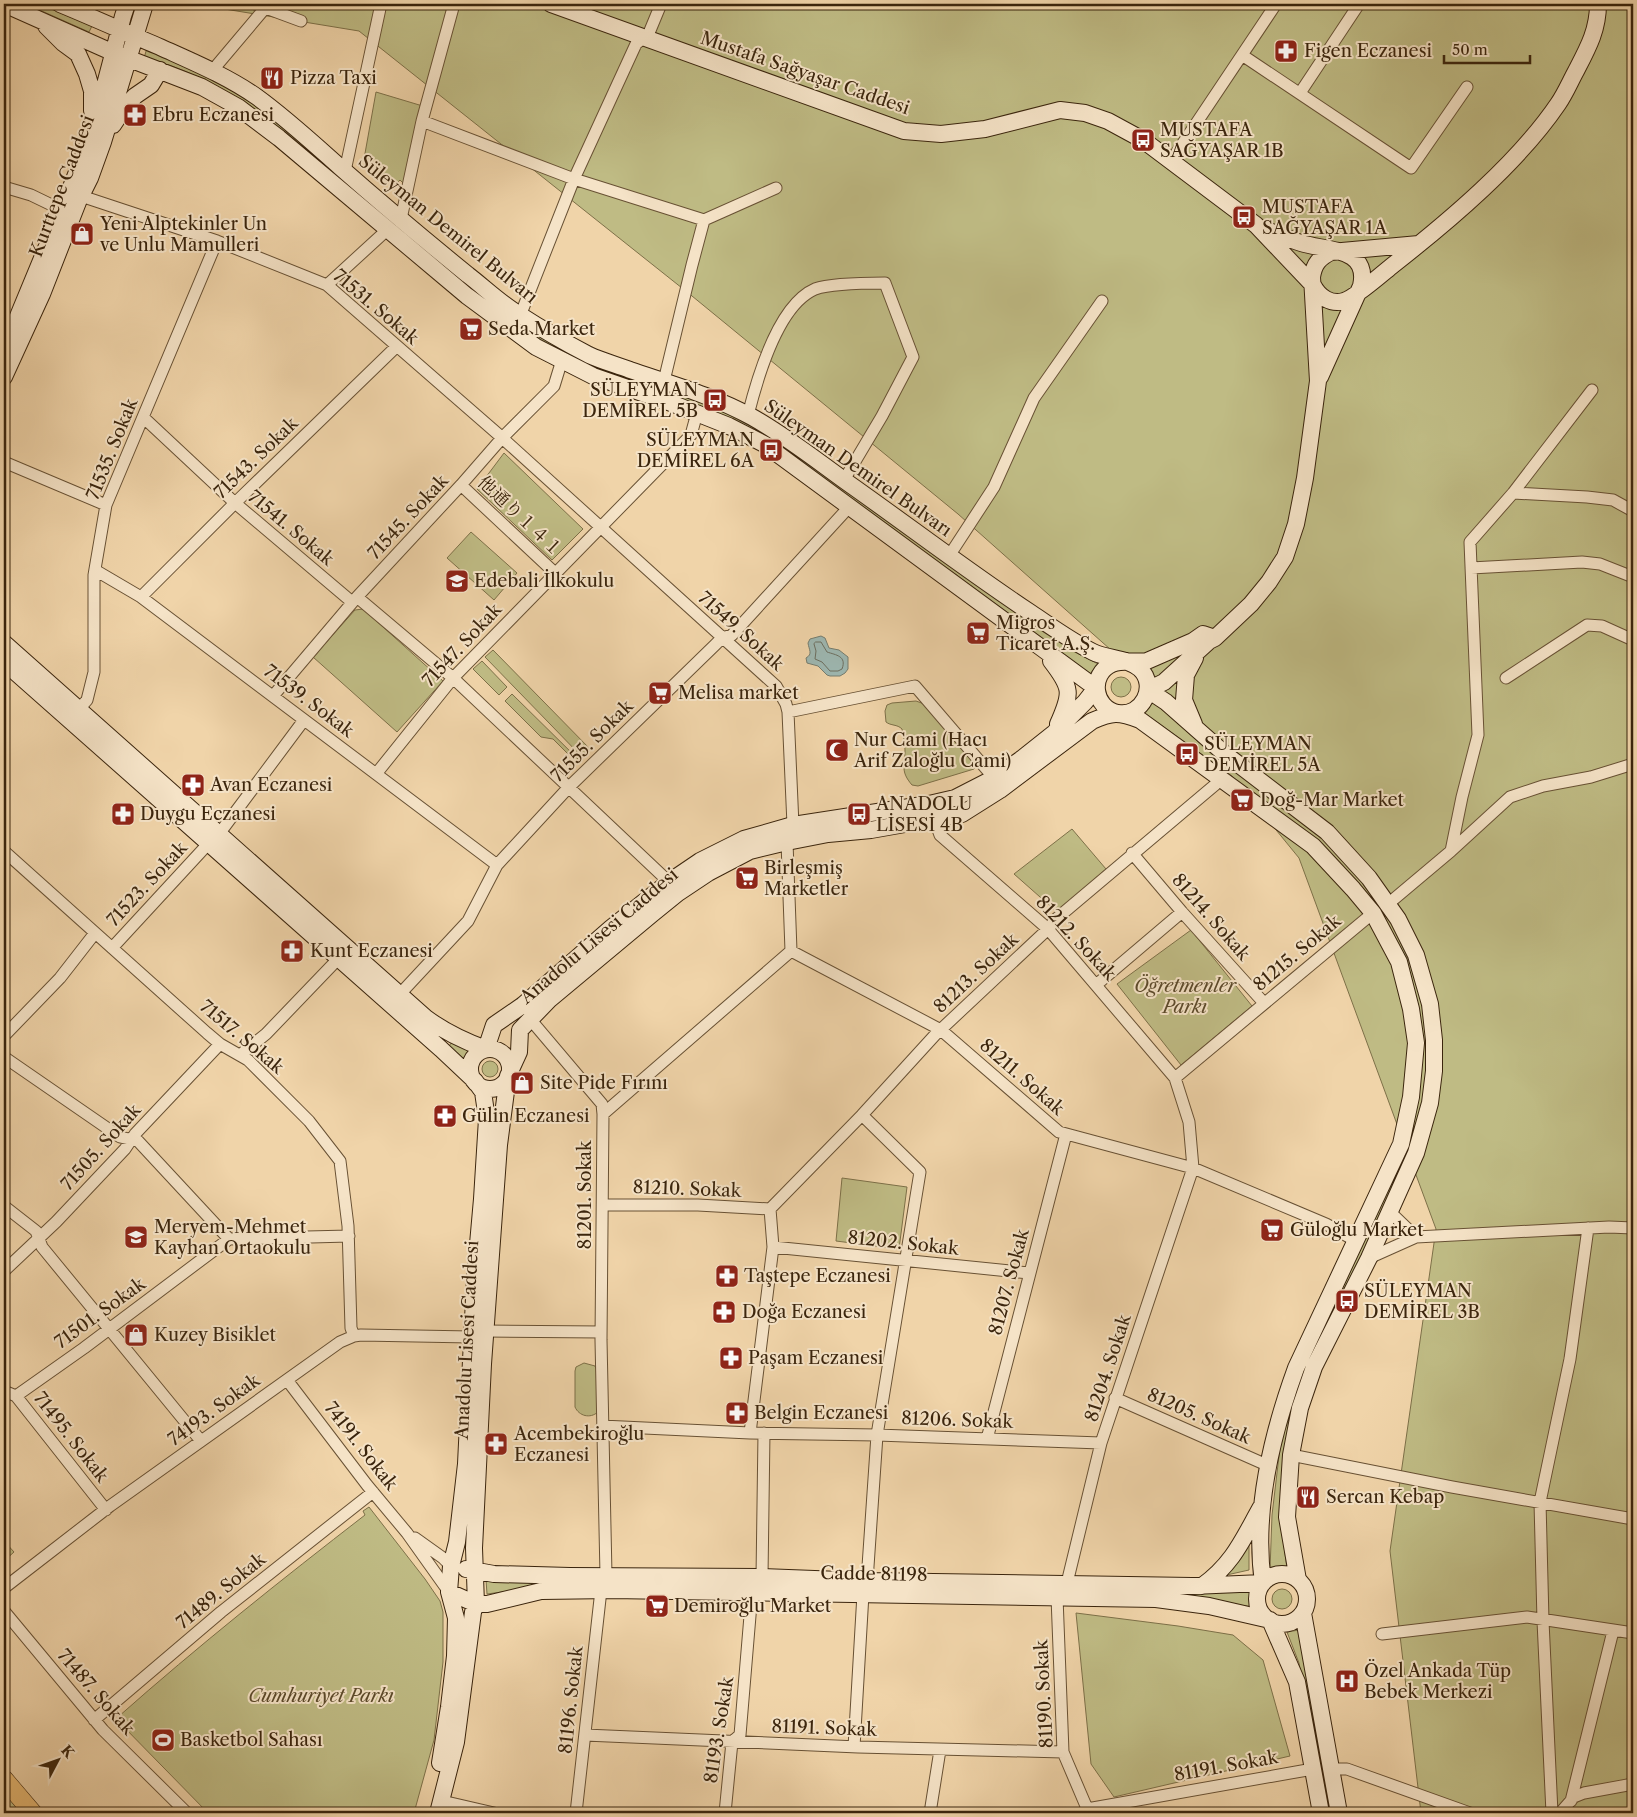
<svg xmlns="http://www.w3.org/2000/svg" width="1637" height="1817" font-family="'Libre Caslon Text','Noto Serif SC','Noto Serif JP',serif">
  <rect width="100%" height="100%" fill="#f0d4a9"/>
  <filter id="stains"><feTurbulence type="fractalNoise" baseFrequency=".004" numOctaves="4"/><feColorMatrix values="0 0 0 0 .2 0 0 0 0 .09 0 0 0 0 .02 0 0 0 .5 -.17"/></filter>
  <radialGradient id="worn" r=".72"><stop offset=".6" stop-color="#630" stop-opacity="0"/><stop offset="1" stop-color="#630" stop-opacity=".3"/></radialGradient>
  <path fill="#bfbb84" stroke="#7d7048" d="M26 4H39L92 26 89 32Z
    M194 4H1633V1813H1421L1390 1551 1436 1229 1409 1156 1308 1370 1280 1515 1287 1569 1270 1570 1272 1515 1279 1456 1287 1406 1405 1146 1299 858 1232 776 1140 710 1152 700 1215 757 1174 706 958 514 692 296 359 31Z
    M147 48 209 77 252 102 519 322 700 400 760 431 802 458 1034 626 1073 651 1098 664 1090 674 955 574 912 545 799 462 588 366 517 326 477 295 250 106C215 85 184 67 144 58Z
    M376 92 426 107 410 190 400 180 395 185 364 159Z
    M504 453 583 529 552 560 477 489Z
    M471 532 517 573 494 600 447 558Z
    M363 609 443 681 397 732 313 657 355 610Z
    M493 650 590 749 582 757 485 657Z
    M482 661 507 687 499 695 473 669Z
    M1111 687a10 10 0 1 1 20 0a10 10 0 1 1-20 0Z
    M512 694 578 759 575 761 553 739 541 737 505 701Z
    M916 701 927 705 976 763 974 769 918 786 912 785C900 771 905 766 905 750 905 743 903 735 902 729 897 724 891 726 886 722L885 711 887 705 892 703Z
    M1072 829 1106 869 1057 912 1014 874Z
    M1191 930 1252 1006 1181 1065 1117 984Z
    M452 1042 470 1051 465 1060 449 1046Z
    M482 1069a8 8 0 1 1 16 0a8 8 0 1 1-16 0Z
    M842 1178 907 1187 899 1249 836 1241Z
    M584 1363 595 1366 597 1371 598 1412C590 1419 579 1416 575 1407V1371L576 1367Z
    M369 1507 425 1579 440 1601 443 1612V1662L434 1740 414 1813H351L345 1810 342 1813H208L118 1721V1717C198 1646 281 1580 365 1515L363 1511Z
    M1249 1540V1570L1222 1576Z
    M4 1541 14 1552 4 1561Z
    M486 1580 1250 1591 1253 1607 1176 1596 568 1583 487 1594Z
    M1272 1599a10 10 0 1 1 20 0a10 10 0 1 1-20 0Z
    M1076 1613 1178 1626 1233 1635 1263 1660 1290 1756 1114 1797 1091 1764Z
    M1299 1630 1330 1813H1326L1299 1663 1287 1632Z
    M4 1792 21 1813H15L4 1800Z"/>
  <path fill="#9db7b1" stroke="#767d6f" d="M821 636 825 638 829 648 839 650 848 657V669L845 673 840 676H830L827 675 818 666 807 663 806 658C813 654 809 650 808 643L810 639Z"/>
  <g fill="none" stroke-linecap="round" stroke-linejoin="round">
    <path stroke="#6c6e5f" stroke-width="1" d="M816 642H821L827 652C836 655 847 656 842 669L838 671H830L822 662 815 659 816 651 814 644Z"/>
    <g stroke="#685134" stroke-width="13">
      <path id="street" d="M255 4 301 21
        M1242 55 1411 168 1467 87
        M212 71 266 7
        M1300 93 1359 4
        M422 121 574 179 704 220 692 265 664 381
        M1171 161 1276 4
        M345 171 381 4
        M4 187 31 195 62 210
        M81 196 217 241 327 285 499 435 776 686 786 704 788 712 793 825
        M401 219 422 121 454 4
        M704 220 776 188
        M327 285 387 230
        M520 316 574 179 636 44 649 33 661 4
        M748 415C757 379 778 305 815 289 832 283 866 283 885 283L913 357 882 416 844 480
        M143 417 235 503 352 602
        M4 462 106 505
        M461 485 555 573
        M1513 493 1587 497 1613 500 1633 511
        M949 556 994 487 1034 398 1102 301
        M1471 568 1582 562 1600 564 1633 577
        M95 570 141 597 497 865
        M141 597 235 503 397 346
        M357 597 453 678 669 882
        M1506 678 1587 625 1602 626 1633 640
        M273 696 357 597 461 485 502 438 554 386 562 360
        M79 709 87 700 94 672V575L106 505 217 241
        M788 712 915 686 994 778
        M376 774 453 678 691 435 697 413
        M932 813 940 835 1048 929 1175 1078 1189 1122 1193 1168 1101 1443 1067 1583
        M219 834 304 720
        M4 851 207 1033 220 1044 248 1060 309 1121 340 1161 348 1226 351 1328 354 1336
        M1451 851 1462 797 1478 735 1470 542 1513 493 1592 390
        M1132 853 1182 912 1264 1003
        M1388 904 1451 851 1510 797 1543 786 1591 777 1633 764
        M112 948 208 844
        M791 951 941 1030 1059 1132 1193 1168 1326 1224 1356 1241
        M1096 985 1182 912
        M400 994 468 921 497 865 569 787 715 645 722 638 732 635 849 507
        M530 1019 602 1104 603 1114
        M4 1036 60 978 95 933
        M240 1055 266 1034 338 959
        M4 1057 120 1137 138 1141 229 1239
        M1175 1078 1373 913
        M862 1115 920 1172 877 1435 867 1581
        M603 1205H698L770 1209
        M4 1206 36 1231 42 1247 201 1441
        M770 1209 862 1115 935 1035 1048 929 1056 919 1222 779
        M1390 1212 1416 1237
        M773 1247 1029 1273
        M1369 1258 1416 1237 1609 1227 1633 1228
        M4 1271 56 1222 125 1149 135 1134 220 1044
        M485 1331 601 1332
        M287 1380 367 1485 407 1533 449 1592
        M4 1391 16 1396 106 1510
        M16 1396 84 1348 229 1239 349 1236
        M1115 1398 1269 1466
        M602 1426 750 1433 877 1435 1101 1443
        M750 1433 773 1247 770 1209
        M987 1439 1066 1134
        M1291 1455 1452 1487 1633 1519
        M415 1538 443 1558 451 1566
        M606 1575 601 1340 603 1114 791 951 787 842
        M762 1577 764 1433
        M4 1588 110 1506 340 1342 354 1336 361 1335 471 1337
        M1057 1597 1063 1752 1089 1813
        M4 1611 103 1730 187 1813
        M1382 1634 1527 1617 1633 1633
        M94 1720 221 1612 373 1492
        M585 1735 858 1747 1063 1752
        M854 1747 863 1594
        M1331 1769H1347L1470 1813
        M442 1801 494 1813
        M1571 1801 1613 1631
        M1087 1809 1313 1769
        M576 1813 601 1590
        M725 1813 732 1742 740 1735 752 1592
        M930 1813 940 1750
        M1552 1813 1543 1621 1540 1502 1570 1359 1588 1228
        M1560 1813 1574 1797 1584 1793 1633 1784"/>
    </g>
    <g stroke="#3b250d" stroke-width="18">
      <path id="secondary" d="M4 4 114 53 202 87 238 107 279 138 467 296 536 347 593 376 671 403 729 426 764 444 1096 688
        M60 4C94 18 127 33 160 47 193 62 227 76 257 97 286 118 313 143 340 167 382 204 425 240 468 275 485 288 501 304 520 315 540 328 568 344 589 355 602 361 617 365 630 370 671 384 714 396 752 417 786 436 816 460 848 483 909 526 969 572 1031 613 1052 627 1071 641 1093 652 1107 659 1129 658 1140 669 1158 686 1142 717 1118 713 1093 708 1089 674 1112 664 1123 659 1136 663 1147 661L1193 641 1203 634 1215 638
        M551 4 904 131 941 134 985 129 1060 110 1085 113 1108 121 1143 140 1256 225 1313 285C1319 297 1331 305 1344 301 1355 298 1383 273 1393 265 1449 221 1518 163 1558 104 1565 94 1570 82 1576 71 1588 48 1598 30 1598 4
        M46 26 63 43 78 54 87 74 92 91V111
        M113 125 125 107 135 96 151 85 160 70
        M1261 228C1275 233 1288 239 1301 243 1326 251 1370 247 1361 286L1320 377
        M4 350 62 210 92 134 123 16 127 4
        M4 377 42 294 78 202 90 178 103 142 145 4
        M4 643 426 1018C445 1032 464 1041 486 1049
        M1051 661C1072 688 1072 693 1058 724
        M4 662 441 1049 475 1081 483 1092 487 1119 482 1199 475 1278 466 1464 457 1542 451 1566 449 1592 456 1618 455 1656 449 1707 440 1763
        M1148 690 1166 702 1225 754 1327 832 1369 878 1398 919 1416 955 1430 1004 1434 1040V1071L1430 1103 1416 1153 1369 1258 1314 1367 1300 1408 1291 1455 1287 1517 1298 1580
        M1148 690 1164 682 1209 641 1215 638 1251 604 1269 582 1285 557 1296 524 1305 478 1318 381 1312 277C1314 264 1319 258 1331 252L1419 244
        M1194 724 1184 700 1186 675 1195 658
        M486 1049 494 1025 523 1005 611 928 669 882 700 861 744 839 793 825 929 804 955 798 994 778 1020 760 1054 733 1085 702 1096 688
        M470 1069a20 20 0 1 1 40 0a20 20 0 1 1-40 0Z
        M466 1569 494 1574 570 1576 762 1577 867 1581 1192 1586 1263 1583
        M1257 1599a25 25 0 1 1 50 0a25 25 0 1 1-50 0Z
        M1202 1586C1233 1564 1243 1539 1261 1507
        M449 1592 476 1604H487L541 1591 612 1590 1156 1599 1209 1606 1270 1620
        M1303 1613 1339 1813
        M1270 1620 1297 1682 1321 1813
        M438 1813 456 1742 473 1612 476 1604 474 1548 483 1364 499 1145 508 1076 519 1052 520 1030 550 999 652 914 678 893 708 873 750 851 787 842 828 834 871 830 962 814 1000 790 1092 721C1113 712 1118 712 1140 720L1313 846 1353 889 1373 913 1399 962 1411 1009 1416 1043 1411 1097 1401 1144 1296 1368C1272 1434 1253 1513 1263 1583"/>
    </g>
    <g stroke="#3b250d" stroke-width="19">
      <path id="primary" d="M4 1779 33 1813"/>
    </g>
    <use href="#street" stroke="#f5e3c7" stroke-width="11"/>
    <use href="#secondary" stroke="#f5e3c7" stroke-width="16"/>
    <use href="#primary" stroke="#e8ba74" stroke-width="18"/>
  </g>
  <defs>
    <g id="pharmacy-square" transform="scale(1.25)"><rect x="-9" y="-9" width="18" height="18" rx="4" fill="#8f2418" stroke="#f5e3c7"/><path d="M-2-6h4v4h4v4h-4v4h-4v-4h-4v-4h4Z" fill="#fff"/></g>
    <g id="restaurant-square" transform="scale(1.25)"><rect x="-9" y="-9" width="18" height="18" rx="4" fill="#8f2418" stroke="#f5e3c7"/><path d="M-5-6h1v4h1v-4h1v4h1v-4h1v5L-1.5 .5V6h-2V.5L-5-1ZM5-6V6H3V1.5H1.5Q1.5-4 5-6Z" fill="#fff"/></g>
    <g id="bus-square" transform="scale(1.25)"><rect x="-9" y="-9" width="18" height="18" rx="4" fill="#8f2418" stroke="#f5e3c7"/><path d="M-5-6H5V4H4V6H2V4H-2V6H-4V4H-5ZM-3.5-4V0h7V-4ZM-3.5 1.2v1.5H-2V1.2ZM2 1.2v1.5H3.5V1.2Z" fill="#fff"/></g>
    <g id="shop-square" transform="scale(1.25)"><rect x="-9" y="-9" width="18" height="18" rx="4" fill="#8f2418" stroke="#f5e3c7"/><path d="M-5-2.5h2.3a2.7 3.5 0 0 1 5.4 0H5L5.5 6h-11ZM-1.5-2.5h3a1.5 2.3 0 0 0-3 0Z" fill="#fff"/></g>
    <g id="supermarket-square" transform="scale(1.25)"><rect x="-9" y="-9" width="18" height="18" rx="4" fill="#8f2418" stroke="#f5e3c7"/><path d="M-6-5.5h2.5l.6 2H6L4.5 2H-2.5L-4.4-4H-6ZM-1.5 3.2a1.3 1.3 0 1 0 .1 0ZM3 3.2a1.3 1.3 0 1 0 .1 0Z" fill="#fff"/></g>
    <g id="school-square" transform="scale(1.25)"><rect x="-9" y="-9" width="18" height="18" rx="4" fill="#8f2418" stroke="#f5e3c7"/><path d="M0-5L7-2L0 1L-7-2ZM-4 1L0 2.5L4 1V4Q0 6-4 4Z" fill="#fff"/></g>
    <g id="mosque-square" transform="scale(1.25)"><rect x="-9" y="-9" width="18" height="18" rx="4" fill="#8f2418" stroke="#f5e3c7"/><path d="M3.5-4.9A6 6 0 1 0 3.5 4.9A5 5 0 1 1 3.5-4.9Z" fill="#fff"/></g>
    <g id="hospital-square" transform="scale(1.25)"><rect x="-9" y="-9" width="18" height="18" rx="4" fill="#8f2418" stroke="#f5e3c7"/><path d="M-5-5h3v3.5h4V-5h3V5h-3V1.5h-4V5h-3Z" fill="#fff"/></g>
    <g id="stadium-square" transform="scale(1.25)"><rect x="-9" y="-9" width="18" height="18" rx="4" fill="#8f2418" stroke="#f5e3c7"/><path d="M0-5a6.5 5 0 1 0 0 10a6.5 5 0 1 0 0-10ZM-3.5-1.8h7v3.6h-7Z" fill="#fff"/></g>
  </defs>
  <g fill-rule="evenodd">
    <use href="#pharmacy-square" x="1286" y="51"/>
    <use href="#restaurant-square" x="272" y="78"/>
    <use href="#pharmacy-square" x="135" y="115"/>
    <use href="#bus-square" x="1143" y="140"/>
    <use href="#bus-square" x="1244" y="217"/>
    <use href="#shop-square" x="82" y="234"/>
    <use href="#supermarket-square" x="471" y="329"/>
    <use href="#bus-square" x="715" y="400"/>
    <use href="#bus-square" x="771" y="450"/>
    <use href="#school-square" x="457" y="581"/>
    <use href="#supermarket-square" x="978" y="633"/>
    <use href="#supermarket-square" x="660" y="693"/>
    <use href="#mosque-square" x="837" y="750"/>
    <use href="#bus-square" x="1187" y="754"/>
    <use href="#pharmacy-square" x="193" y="785"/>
    <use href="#supermarket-square" x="1242" y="800"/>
    <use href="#pharmacy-square" x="123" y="814"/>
    <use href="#bus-square" x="859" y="814"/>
    <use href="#supermarket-square" x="747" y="878"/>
    <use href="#pharmacy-square" x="292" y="951"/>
    <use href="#shop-square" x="522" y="1083"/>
    <use href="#pharmacy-square" x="445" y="1116"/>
    <use href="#supermarket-square" x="1272" y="1230"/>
    <use href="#school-square" x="136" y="1237"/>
    <use href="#pharmacy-square" x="727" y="1276"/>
    <use href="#bus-square" x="1347" y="1301"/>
    <use href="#pharmacy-square" x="724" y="1312"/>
    <use href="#shop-square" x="136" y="1335"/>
    <use href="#pharmacy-square" x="731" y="1358"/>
    <use href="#pharmacy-square" x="737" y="1413"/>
    <use href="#pharmacy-square" x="496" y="1444"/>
    <use href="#restaurant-square" x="1308" y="1497"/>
    <use href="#supermarket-square" x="657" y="1606"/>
    <use href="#hospital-square" x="1347" y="1681"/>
    <use href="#stadium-square" x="163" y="1740"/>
  </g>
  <g text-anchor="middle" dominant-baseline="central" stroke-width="4" stroke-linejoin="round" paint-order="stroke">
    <g font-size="18" fill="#3b250d" stroke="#f5e3c7" text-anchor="start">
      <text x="1304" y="51">Figen Eczanesi</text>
      <text x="290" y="78">Pizza Taxi</text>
      <text x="152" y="115">Ebru Eczanesi</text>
      <text x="1160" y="130">MUSTAFA<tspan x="1160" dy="21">SAĞYAŞAR 1B</tspan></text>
      <text x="1262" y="207">MUSTAFA<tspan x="1262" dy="21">SAĞYAŞAR 1A</tspan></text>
      <text x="100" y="224">Yeni Alptekinler Un<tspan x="100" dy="21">ve Unlu Mamulleri</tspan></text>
      <text x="488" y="329">Seda Market</text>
      <text x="698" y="390" text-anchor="end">SÜLEYMAN<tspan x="698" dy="21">DEMİREL 5B</tspan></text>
      <text x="754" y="440" text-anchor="end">SÜLEYMAN<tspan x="754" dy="21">DEMİREL 6A</tspan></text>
      <text x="474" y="581">Edebali İlkokulu</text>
      <text x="996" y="623">Migros<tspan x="996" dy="21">Ticaret A.Ş.</tspan></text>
      <text x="678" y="693">Melisa market</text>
      <text x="854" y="740">Nur Cami (Hacı<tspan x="854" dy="21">Arif Zaloğlu Cami)</tspan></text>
      <text x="1204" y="744">SÜLEYMAN<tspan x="1204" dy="21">DEMİREL 5A</tspan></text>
      <text x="210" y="785">Avan Eczanesi</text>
      <text x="1260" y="800">Doğ-Mar Market</text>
      <text x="876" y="804">ANADOLU<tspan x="876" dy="21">LİSESİ 4B</tspan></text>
      <text x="140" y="814">Duygu Eczanesi</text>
      <text x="764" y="868">Birleşmiş<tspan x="764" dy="21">Marketler</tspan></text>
      <text x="310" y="951">Kunt Eczanesi</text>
      <text x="540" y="1083">Site Pide Fırını</text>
      <text x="462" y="1116">Gülin Eczanesi</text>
      <text x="154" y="1227">Meryem-Mehmet<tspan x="154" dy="21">Kayhan Ortaokulu</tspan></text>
      <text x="1290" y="1230">Güloğlu Market</text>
      <text x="744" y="1276">Taştepe Eczanesi</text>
      <text x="1364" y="1291">SÜLEYMAN<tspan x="1364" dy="21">DEMİREL 3B</tspan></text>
      <text x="742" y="1312">Doğa Eczanesi</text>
      <text x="154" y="1335">Kuzey Bisiklet</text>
      <text x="748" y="1358">Paşam Eczanesi</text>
      <text x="754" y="1413">Belgin Eczanesi</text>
      <text x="514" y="1434">Acembekiroğlu<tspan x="514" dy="21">Eczanesi</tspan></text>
      <text x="1326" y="1497">Sercan Kebap</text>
      <text x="674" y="1606">Demiroğlu Market</text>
      <text x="1364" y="1671">Özel Ankada Tüp<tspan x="1364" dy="21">Bebek Merkezi</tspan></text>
      <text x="180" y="1740">Basketbol Sahası</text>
    </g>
    <g font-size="18" fill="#3b250d" stroke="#f5e3c7">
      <text transform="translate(805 73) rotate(19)">Mustafa Sağyaşar Caddesi</text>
      <text transform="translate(62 186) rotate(-69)">Kurttepe Caddesi</text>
      <text transform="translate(448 229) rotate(39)">Süleyman Demirel Bulvarı</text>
      <text transform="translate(376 307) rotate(40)">71531. Sokak</text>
      <text transform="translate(112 449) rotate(-68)">71535. Sokak</text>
      <text transform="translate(256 458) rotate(-44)">71543. Sokak</text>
      <text transform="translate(858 468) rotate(35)">Süleyman Demirel Bulvarı</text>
      <text transform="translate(520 516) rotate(43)">他通り１４１</text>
      <text transform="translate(408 517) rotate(-47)">71545. Sokak</text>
      <text transform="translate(291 528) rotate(40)">71541. Sokak</text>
      <text transform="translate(741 631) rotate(42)">71549. Sokak</text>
      <text transform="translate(462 645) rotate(-47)">71547. Sokak</text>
      <text transform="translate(309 701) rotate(37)">71539. Sokak</text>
      <text transform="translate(592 741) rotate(-45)">71555. Sokak</text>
      <text transform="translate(147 884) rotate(-47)">71523. Sokak</text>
      <text transform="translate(1211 917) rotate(49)">81214. Sokak</text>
      <text transform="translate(599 936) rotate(-40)">Anadolu Lisesi Caddesi</text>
      <text transform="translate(1076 938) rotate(47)">81212. Sokak</text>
      <text transform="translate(1297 953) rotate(-40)">81215. Sokak</text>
      <text transform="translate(976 973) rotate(-43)">81213. Sokak</text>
      <text transform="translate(242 1037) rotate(40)">71517. Sokak</text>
      <text transform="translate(1022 1077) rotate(41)">81211. Sokak</text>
      <text transform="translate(101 1147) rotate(-48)">71505. Sokak</text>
      <text transform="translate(687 1189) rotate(2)">81210. Sokak</text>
      <text transform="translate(585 1195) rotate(-90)">81201. Sokak</text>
      <text transform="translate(903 1243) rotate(6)">81202. Sokak</text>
      <text transform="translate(1009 1282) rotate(-75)">81207. Sokak</text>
      <text transform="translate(100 1313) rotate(-36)">71501. Sokak</text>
      <text transform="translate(467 1340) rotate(-87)">Anadolu Lisesi Caddesi</text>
      <text transform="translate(1108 1368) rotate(-72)">81204. Sokak</text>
      <text transform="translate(214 1410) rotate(-36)">74193. Sokak</text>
      <text transform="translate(1199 1416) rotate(24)">81205. Sokak</text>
      <text transform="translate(957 1420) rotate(2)">81206. Sokak</text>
      <text transform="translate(71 1437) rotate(52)">71495. Sokak</text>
      <text transform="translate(361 1446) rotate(52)">74191. Sokak</text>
      <text transform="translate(874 1574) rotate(1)">Cadde 81198</text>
      <text transform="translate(221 1591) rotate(-39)">71489. Sokak</text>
      <text transform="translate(96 1692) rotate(49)">71487. Sokak</text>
      <text transform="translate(1044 1694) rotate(-93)">81190. Sokak</text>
      <text transform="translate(571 1700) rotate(-84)">81196. Sokak</text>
      <text transform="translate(824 1728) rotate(2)">81191. Sokak</text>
      <text transform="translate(719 1730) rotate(-81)">81193. Sokak</text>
      <text transform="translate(1226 1766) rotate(-10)">81191. Sokak</text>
    </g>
    <g font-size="18" font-style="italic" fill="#5c4a2b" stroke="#f5e3c7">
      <text x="1185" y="986">Öğretmenler<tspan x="1185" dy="21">Parkı</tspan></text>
      <text x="321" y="1696">Cumhuriyet Parkı</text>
    </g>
  </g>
  <rect width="1637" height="1817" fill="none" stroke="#f0d4a9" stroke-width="20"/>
  <rect x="5" y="5" width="1627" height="1807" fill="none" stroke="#3b250d" stroke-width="2.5"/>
  <rect x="10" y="10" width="1617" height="1797" fill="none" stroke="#3b250d"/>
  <g transform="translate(58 1760) rotate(49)" stroke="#f5e3c7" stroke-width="4" paint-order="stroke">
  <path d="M0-4L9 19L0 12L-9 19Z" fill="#3b250d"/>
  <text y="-8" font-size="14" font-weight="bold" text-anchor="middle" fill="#3b250d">K</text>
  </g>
  <path d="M1444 55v8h86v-8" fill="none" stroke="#3b250d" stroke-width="2.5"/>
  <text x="1452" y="55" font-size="15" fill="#3b250d" stroke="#f5e3c7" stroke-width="4" paint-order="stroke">50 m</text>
  <rect width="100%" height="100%" filter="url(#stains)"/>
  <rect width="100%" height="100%" fill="url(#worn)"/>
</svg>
